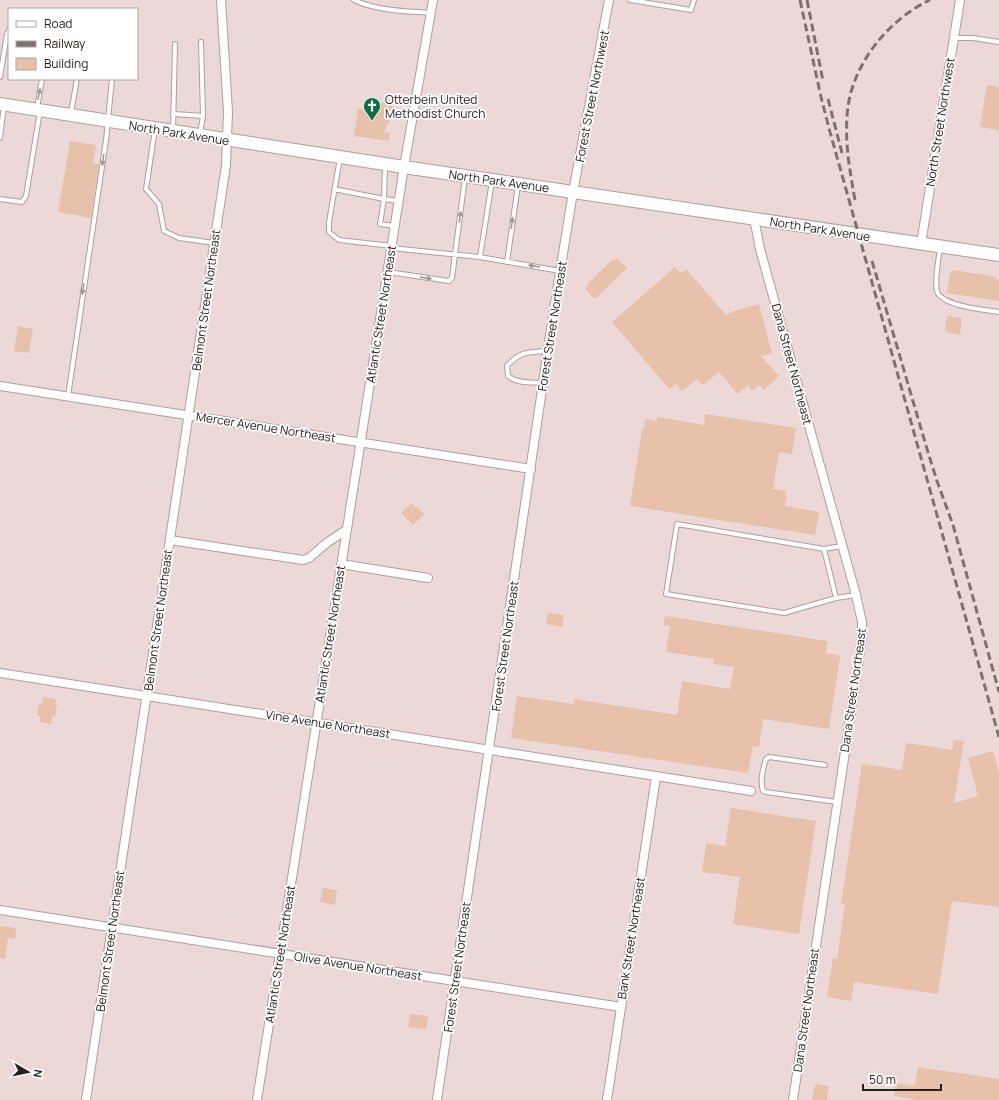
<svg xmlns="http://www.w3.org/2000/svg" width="999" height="1100" font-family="Manrope,sans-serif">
  <rect width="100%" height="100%" fill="#ecd9d7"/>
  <path fill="#e8c1ab" d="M987 85 999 87V130L980 127Z
    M369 101 392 104 394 111 384 132 390 133 389 141 354 136 358 109 367 110Z
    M70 141 96 145 93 163 99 164 91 218 58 212Z
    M617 258 627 268 595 299 585 289 588 286 587 284 612 260 614 261Z
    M675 267 681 273 686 269 726 315 734 311 759 304 772 353 761 356 779 376 764 390 759 385 752 391 748 385 738 394 719 372 703 385 697 379 682 391 676 384 669 389 612 322Z
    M954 270 997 277 996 279 999 280V301L947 293 950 273Z
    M947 316 962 318 960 335 945 332Z
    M18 326 33 329 29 353 14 351Z
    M705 414 796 428 792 454 779 452 773 489 786 491 785 495 787 496 785 506 819 512 815 535 630 506 642 429H644L645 419 657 421V417L704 425Z
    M411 503 415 507H417L424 514 413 525 401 513Z
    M548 613 564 615 562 627 546 624Z
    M665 616 828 641 826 653 840 656 829 729 763 719 759 747 753 746 748 773 511 738 517 696 574 704 575 699 677 715 682 681 730 689 734 667 713 664 714 659 666 652 670 626 663 625Z
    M43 697 56 699 55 704H57L55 716H52L51 724 39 722 40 716 37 715 39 703 42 704Z
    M954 740 964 741 954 803 978 796 968 758 993 751 999 773V907L952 901 938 994 854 982 851 1001 827 997 833 958 837 959 845 904H841L862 764 902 770 906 743 952 750Z
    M731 808 816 821 799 934 733 924 740 877 702 872 706 843 725 846Z
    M323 888 337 890 335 905 320 902Z
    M0 926 16 928 15 939 8 938 5 959 0 958Z
    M410 1014 428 1016 426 1029 408 1027Z
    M918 1067 999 1079V1100H913V1099L894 1096 896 1083 915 1086Z
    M815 1084 829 1086 827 1100H812Z"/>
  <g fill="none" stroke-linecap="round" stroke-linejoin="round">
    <g stroke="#af9e9c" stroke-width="6">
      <path id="lane" d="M354 0C377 11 406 11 431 13
        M630 0 691 10 694 0
        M954 38H973L999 42
        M201 42 203 116
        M0 77 7 34 9 30
        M37 108 42 79
        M71 113 77 79
        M174 114 203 116 200 134
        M155 129 146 189 159 204 164 231 179 238 214 243
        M173 130 175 44
        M0 138 4 105
        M340 158 329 222V232L339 240 392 246
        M334 189 384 199 385 166
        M0 199 22 202 26 196 40 111
        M394 226 380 224 384 199 399 201
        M940 247C939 259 934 280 937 291 941 306 985 310 999 312
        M391 248 480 257 560 271
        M480 257 492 181
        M507 262 518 185
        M388 272 449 281 452 278 465 177
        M543 383C532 382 518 384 508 376L507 366C520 351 529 352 548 351
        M68 396 106 140 112 79
        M842 546 824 549 836 598 856 595
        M824 549 677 524 666 594 784 613 836 598
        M825 765 769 757 766 759C763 768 760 782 763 791L766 792 837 802"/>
    </g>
    <g stroke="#af9e9c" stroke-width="10">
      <path id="street" d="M754 218 760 249 856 595 862 622V638L793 1100
        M921 244 960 0
        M0 386 531 469
        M170 540 303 560 309 558 328 542 346 530
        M341 564 428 578
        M0 673 751 791
        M0 910 621 1007
        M86 1100 226 165 228 112 221 0
        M257 1100 404 167 433 0
        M437 1100 553 315 573 192 609 0
        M607 1100 656 777"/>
    </g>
    <g stroke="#af9e9c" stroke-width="14">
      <path id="secondary" d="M0 104 404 167 999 255"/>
    </g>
    <use href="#lane" stroke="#fff" stroke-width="4"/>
    <use href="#street" stroke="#fff" stroke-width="8"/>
    <use href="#secondary" stroke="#fff" stroke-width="12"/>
    <path stroke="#7e7170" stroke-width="3" stroke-dasharray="8 4" stroke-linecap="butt" d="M800 0 821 97 830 132 999 737
      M807 0 823 81
      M828 99 842 153
      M855 200C850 172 845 145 847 117 849 68 887 20 930 0
      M872 261 927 449 937 481 953 525 999 692"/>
  </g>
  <defs><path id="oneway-solid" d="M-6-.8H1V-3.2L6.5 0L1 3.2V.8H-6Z"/></defs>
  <g fill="#9e9b9a">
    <use href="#oneway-solid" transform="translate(39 94) rotate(-79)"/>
    <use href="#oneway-solid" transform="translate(103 160) rotate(98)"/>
    <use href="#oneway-solid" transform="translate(460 217) rotate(-82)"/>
    <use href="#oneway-solid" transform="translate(512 223) rotate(-82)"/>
    <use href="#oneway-solid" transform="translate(534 266) rotate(-171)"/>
    <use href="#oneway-solid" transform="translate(426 278) rotate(8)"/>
    <use href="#oneway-solid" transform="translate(83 289) rotate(99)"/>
  </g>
  <defs>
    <g id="church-pin" transform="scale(0.9)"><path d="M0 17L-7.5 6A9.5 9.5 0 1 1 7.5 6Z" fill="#0c6f44" stroke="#fff"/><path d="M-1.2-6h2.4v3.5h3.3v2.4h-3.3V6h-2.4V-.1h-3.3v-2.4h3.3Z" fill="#fff"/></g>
  </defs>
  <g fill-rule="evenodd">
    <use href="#church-pin" x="372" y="106"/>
  </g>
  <g text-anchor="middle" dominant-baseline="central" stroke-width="3.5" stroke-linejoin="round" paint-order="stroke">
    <g font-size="12" fill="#27201f" stroke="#fff">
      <text transform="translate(592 96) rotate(-79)">Forest Street Northwest</text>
      <text transform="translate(940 122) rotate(-81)">North Street Northwest</text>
      <text transform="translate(179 133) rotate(9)">North Park Avenue</text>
      <text transform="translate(499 181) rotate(8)">North Park Avenue</text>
      <text transform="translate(820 229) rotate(9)">North Park Avenue</text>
      <text transform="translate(206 300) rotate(-82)">Belmont Street Northeast</text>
      <text transform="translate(381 314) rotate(-81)">Atlantic Street Northeast</text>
      <text transform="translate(552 326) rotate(-81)">Forest Street Northeast</text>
      <text transform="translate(792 364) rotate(75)">Dana Street Northeast</text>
      <text transform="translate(266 427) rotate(9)">Mercer Avenue Northeast</text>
      <text transform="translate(158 620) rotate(-82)">Belmont Street Northeast</text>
      <text transform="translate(330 634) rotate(-81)">Atlantic Street Northeast</text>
      <text transform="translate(505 646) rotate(-82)">Forest Street Northeast</text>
      <text transform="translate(853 690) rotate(-82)">Dana Street Northeast</text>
      <text transform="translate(328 724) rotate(9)">Vine Avenue Northeast</text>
      <text transform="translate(631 938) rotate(-81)">Bank Street Northeast</text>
      <text transform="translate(110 941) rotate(-82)">Belmont Street Northeast</text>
      <text transform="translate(280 954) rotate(-81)">Atlantic Street Northeast</text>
      <text transform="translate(358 966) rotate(9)">Olive Avenue Northeast</text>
      <text transform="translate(457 967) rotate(-82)">Forest Street Northeast</text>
      <text transform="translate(806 1010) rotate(-82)">Dana Street Northeast</text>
    </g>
    <g font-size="12" fill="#27201f" stroke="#fff" text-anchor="start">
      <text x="385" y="99">Otterbein United<tspan x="385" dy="14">Methodist Church</tspan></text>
    </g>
  </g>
  <rect x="8" y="8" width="130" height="72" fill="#ffffff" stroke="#a9a6a5"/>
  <rect x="16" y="21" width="20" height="6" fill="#ffffff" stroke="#a9a6a5"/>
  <text x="44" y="28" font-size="12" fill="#27201f">Road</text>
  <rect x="16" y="41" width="20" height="6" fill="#7e7170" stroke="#a9a6a5"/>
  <text x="44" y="48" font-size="12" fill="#27201f">Railway</text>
  <rect x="16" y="58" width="20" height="12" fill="#e8c1ab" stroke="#a9a6a5"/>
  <text x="44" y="68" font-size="12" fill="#27201f">Building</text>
  <g transform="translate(28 1072) rotate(99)" stroke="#ffffff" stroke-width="3" paint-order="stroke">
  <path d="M0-3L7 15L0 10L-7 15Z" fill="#27201f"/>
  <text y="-6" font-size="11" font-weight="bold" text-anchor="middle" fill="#27201f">N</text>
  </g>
  <path d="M863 1084v6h78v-6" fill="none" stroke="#27201f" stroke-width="2"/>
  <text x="869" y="1084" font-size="12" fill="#27201f" stroke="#ffffff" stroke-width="3" paint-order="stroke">50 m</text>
</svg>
